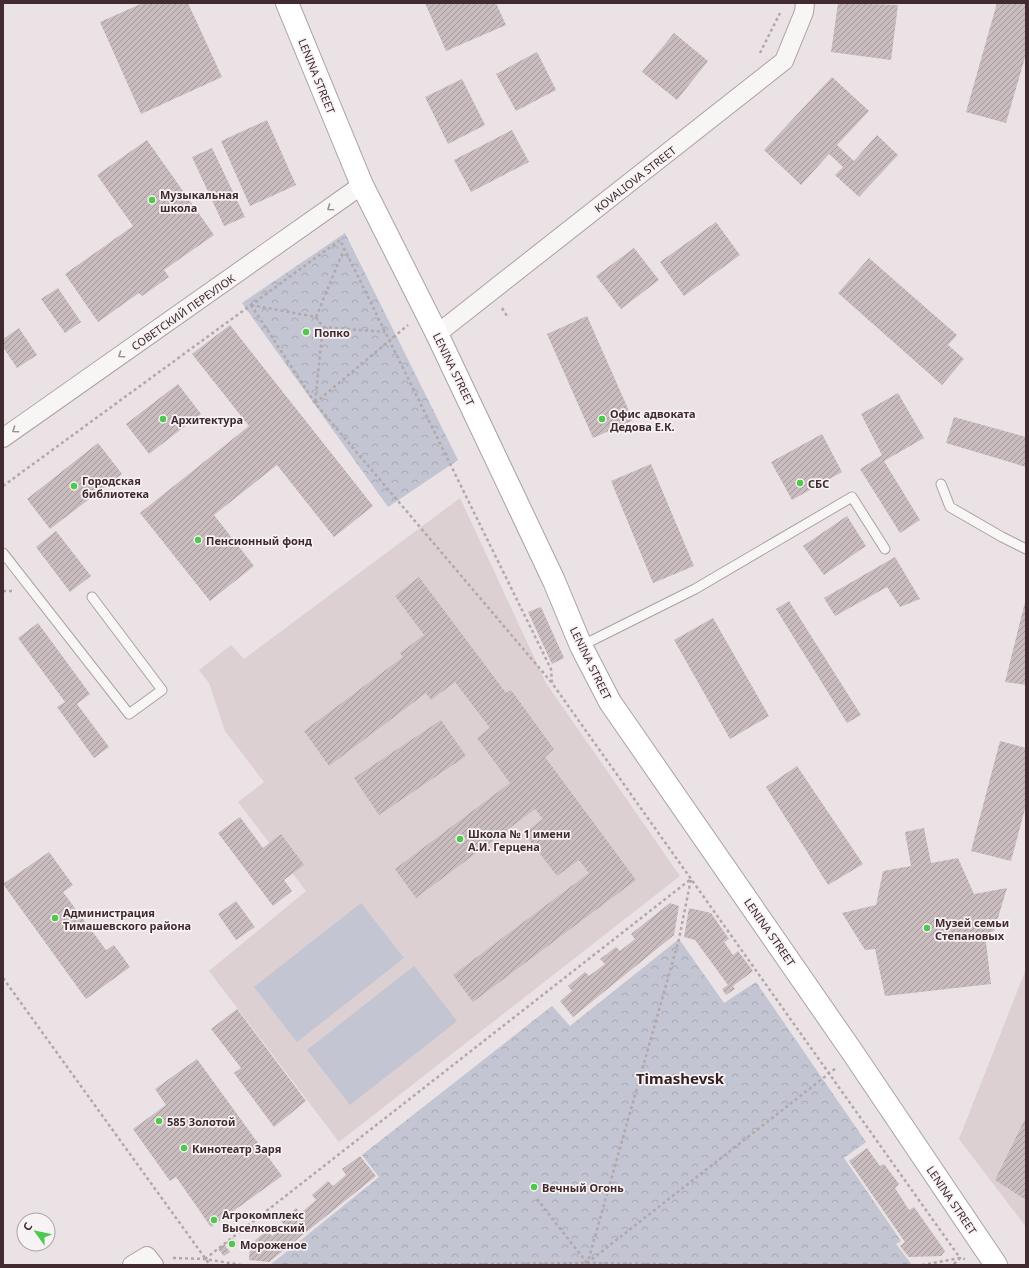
<svg xmlns="http://www.w3.org/2000/svg" width="1029" height="1268" font-family="'Noto Sans',sans-serif">
  <defs>
    <pattern id="forest-crowns" width="20" height="18" patternUnits="userSpaceOnUse"><rect width="20" height="18" fill="#c3c5d3"/><path d="M2 6a3 3 0 1 1 6 0M12 15a3 3 0 1 1 6 0" fill="none" stroke="#a9a9b5"/></pattern>
    <pattern id="building-hatch" width="6" height="6" patternUnits="userSpaceOnUse"><rect width="6" height="6" fill="#c9bcbf"/><path d="M-1 1l2-2M0 6l6-6M5 7l2-2" fill="none" stroke="#a5999c"/></pattern>
  </defs>
  <rect width="100%" height="100%" fill="#eae2e4"/>
  <path fill="#dcd0d3" d="M460 498 546 683 680 876 339 1142 209 971 306 891 238 802 264 782 225 731 209 683 199 670 231 645 244 659Z
    M1026 969V1227L959 1139Z"/>
  <path fill="#c3c5d3" d="M361 903 404 958 297 1042 254 987Z
    M414 966 457 1021 350 1105 307 1050Z"/>
  <path fill="url(#forest-crowns)" d="M345 233 458 460 388 507 242 303Z
    M679 939 724 1003 756 982 866 1142 844 1158 901 1241 896 1244 912 1265H270L379 1177 362 1155 552 1006 570 1026Z"/>
  <path fill="url(#building-hatch)" d="M143 3H188L222 77 141 114 100 22Z
    M425 3H496L506 25 446 51Z
    M838 3 898 5 891 60 831 52Z
    M997 3H1026V54L1006 123 966 112Z
    M674 33 708 61 677 100 642 72Z
    M537 52 556 90 516 111 496 74Z
    M832 77 869 111 837 145 854 161 877 135 898 155 859 197 835 175 843 167 829 154 801 185 764 150Z
    M462 79 485 125 448 144 425 97Z
    M267 120 296 185 250 206 221 141Z
    M512 130 529 162 471 192 454 160Z
    M147 140 214 235 164 270 169 277 142 296 139 293 98 322 65 274 133 226 97 175Z
    M212 148 245 217 224 226 192 157Z
    M716 222 740 255 684 296 660 262Z
    M634 248 659 280 621 309 596 276Z
    M869 258 957 335 948 345 964 359 942 385 838 293Z
    M58 288 81 322 65 333 41 299Z
    M587 316 633 420 593 438 547 334Z
    M230 325 373 506 334 537 277 465 214 515 254 566 210 601 140 513 249 426 192 354Z
    M19 328 37 355 17 368 3 347V339Z
    M178 384 201 414 149 454 126 424Z
    M898 393 924 438 884 461 920 520 900 533 860 469 882 455 861 414Z
    M954 417 1026 437V467L946 443Z
    M822 434 842 472 792 500 771 462Z
    M98 443 122 474 50 529 27 499Z
    M651 464 694 566 653 583 611 481Z
    M847 516 866 546 824 575 803 546Z
    M56 531 91 576 70 592 36 547Z
    M895 557 920 599 900 607 887 587 835 616 824 598Z
    M419 577 506 693 511 690 554 749 545 757 636 880 473 1002 453 975 589 873 579 860 557 876 524 833 543 819 535 809 416 898 395 869 510 783 477 738 490 728 455 682 431 700 426 693 329 766 304 731 403 657 400 653 424 635 395 596Z
    M789 601 861 715 847 723 776 609Z
    M1025 602H1026V685L1005 682Z
    M541 607 564 658 552 664 528 612Z
    M713 618 769 716 730 739 674 640Z
    M38 623 90 694 77 704 109 747 94 758 57 707 65 702 18 638Z
    M441 720 466 756 379 815 354 778Z
    M1000 741 1026 748V805L1011 861 971 851Z
    M797 766 863 864 828 885 766 787Z
    M240 817 263 848 281 834 304 865 284 880 292 891 273 906 218 833Z
    M924 828 931 863 958 858 974 894 1007 888 994 931 985 934 991 984 885 996 875 949 865 950 842 913 876 905 883 871 911 866 905 832Z
    M49 852 73 885 63 892 106 950 114 945 130 967 86 999 3 884Z
    M236 901 255 927 236 940 218 914Z
    M670 903 679 906 674 935 573 1017 560 1001 572 991 568 986 585 972 589 976 605 964 600 959 616 947 620 951 635 939 631 934Z
    M689 908 711 913 729 939 724 942 733 955 738 951 753 971 733 986 735 989 726 995 722 989 728 985 695 940 684 937Z
    M237 1009 306 1101 274 1127 234 1073 241 1068 211 1029Z
    M197 1059 282 1176 211 1227 176 1177 170 1181 133 1129 166 1105 155 1089Z
    M1026 1117V1200L995 1180Z
    M867 1148 880 1166 884 1164 899 1184 895 1188 909 1210 914 1207 945 1251 941 1256 909 1257 900 1246 905 1242 849 1161Z
    M360 1156 376 1176 269 1262 249 1260 250 1245 267 1230 272 1236 285 1226 281 1221 296 1208 301 1213 316 1200 312 1195 328 1181 333 1186 346 1175 342 1169Z
    M233 1238 237 1243 231 1248 226 1242Z
    M224 1244 230 1252 224 1256 218 1249Z"/>
  <g fill="none" stroke-linecap="round" stroke-linejoin="round">
    <g stroke="#ada0a3" stroke-width="11">
      <path id="service" d="M941 484 950 507 1002 537 1026 549
        M3 553 129 714 162 690 92 597
        M581 646 695 589 852 497 885 549"/>
    </g>
    <g stroke="#ada0a3" stroke-width="20">
      <path id="minor" d="M437 334 784 61 804 12 805 3
        M3 438 362 185
        M132 1265 147 1256 154 1265"/>
    </g>
    <g stroke="#ada0a3" stroke-width="24">
      <path id="secondary" d="M287 3 362 185 437 334 554 581 581 646 610 702 853 1053 996 1265"/>
    </g>
    <path stroke="#b2a8aa" stroke-width="2.5" stroke-dasharray="3 3" stroke-linecap="butt" d="M760 53 780 13
      M251 305 315 403 552 683
      M251 305 316 317 323 327 315 403
      M502 308 507 316
      M316 317 344 249
      M323 327 385 332
      M315 403 408 325
      M3 486 340 240 551 669 552 683 960 1258 953 1265
      M3 591H13
      M3 978 210 1265
      M537 1199 587 1263
      M173 1258 205 1259 241 1265
      M205 1259 691 879
      M587 1263 836 1068
      M395 1265 587 1263 715 1265
      M587 1265 679 939 691 879
      M922 1265 960 1258 965 1259"/>
    <use href="#service" stroke="#f8f5f5" stroke-width="9"/>
    <use href="#minor" stroke="#f8f5f5" stroke-width="18"/>
    <use href="#secondary" stroke="#fff" stroke-width="22"/>
  </g>
  <defs><path id="oneway-chevron" d="M-2-3.5L2.5 0L-2 3.5" fill="none" stroke-width="1.6" stroke-linecap="round" stroke-linejoin="round"/></defs>
  <g stroke="#9c9092">
    <use href="#oneway-chevron" transform="translate(330 208) rotate(145)"/>
    <use href="#oneway-chevron" transform="translate(121 355) rotate(145)"/>
    <use href="#oneway-chevron" transform="translate(15 430) rotate(145)"/>
  </g>
  <g fill="#4ec94d" stroke="#f7f2f3" stroke-width="1.5">
    <circle cx="152" cy="200" r="4"/>
    <circle cx="306" cy="332" r="4"/>
    <circle cx="163" cy="419" r="4"/>
    <circle cx="602" cy="419" r="4"/>
    <circle cx="800" cy="483" r="4"/>
    <circle cx="74" cy="486" r="4"/>
    <circle cx="198" cy="540" r="4"/>
    <circle cx="460" cy="839" r="4"/>
    <circle cx="55" cy="918" r="4"/>
    <circle cx="927" cy="928" r="4"/>
    <circle cx="159" cy="1121" r="4"/>
    <circle cx="184" cy="1148" r="4"/>
    <circle cx="534" cy="1187" r="4"/>
    <circle cx="214" cy="1220" r="4"/>
    <circle cx="232" cy="1244" r="4"/>
  </g>
  <g text-anchor="middle" dominant-baseline="central" stroke-width="3.5" stroke-linejoin="round" paint-order="stroke">
    <g font-size="11" fill="#412b30" stroke="#f7f2f3">
      <text transform="translate(317 76) rotate(68)">LENINA STREET</text>
      <text transform="translate(635 179) rotate(-38)">KOVALIOVA STREET</text>
      <text transform="translate(183 312) rotate(-35)">СОВЕТСКИЙ ПЕРЕУЛОК</text>
      <text transform="translate(454 369) rotate(64)">LENINA STREET</text>
      <text transform="translate(591 663) rotate(64)">LENINA STREET</text>
      <text transform="translate(770 932) rotate(55)">LENINA STREET</text>
      <text transform="translate(952 1200) rotate(56)">LENINA STREET</text>
    </g>
    <g font-size="11" font-weight="bold" fill="#412b30" stroke="#f7f2f3" text-anchor="start">
      <text x="160" y="194">Музыкальная<tspan x="160" dy="13">школа</tspan></text>
      <text x="314" y="332">Попко</text>
      <text x="610" y="413">Офис адвоката<tspan x="610" dy="13">Дедова Е.К.</tspan></text>
      <text x="171" y="419">Архитектура</text>
      <text x="82" y="480">Городская<tspan x="82" dy="13">библиотека</tspan></text>
      <text x="808" y="483">СБС</text>
      <text x="206" y="540">Пенсионный фонд</text>
      <text x="468" y="833">Школа № 1 имени<tspan x="468" dy="13">А.И. Герцена</tspan></text>
      <text x="63" y="912">Администрация<tspan x="63" dy="13">Тимашевского района</tspan></text>
      <text x="935" y="922">Музей семьи<tspan x="935" dy="13">Степановых</tspan></text>
      <text x="167" y="1121">585 Золотой</text>
      <text x="192" y="1148">Кинотеатр Заря</text>
      <text x="542" y="1187">Вечный Огонь</text>
      <text x="222" y="1214">Агрокомплекс<tspan x="222" dy="13">Выселковский</tspan></text>
      <text x="240" y="1244">Мороженое</text>
    </g>
    <g font-size="15" font-weight="bold" fill="#321d21" stroke="#f7f2f3">
      <text x="680" y="1078">Timashevsk</text>
    </g>
  </g>
  <rect width="1029" height="1268" fill="none" stroke="#412b30" stroke-width="8"/>
  <g transform="translate(36 1232) rotate(303)"><circle r="19" fill="#f7f2f3" stroke="#aea2a5"/>
  <path d="M0-3L7 15L0 10L-7 15Z" fill="#4ec94d"/>
  <text y="-6" font-size="11" font-weight="bold" text-anchor="middle" fill="#412b30">С</text>
  </g>
</svg>
